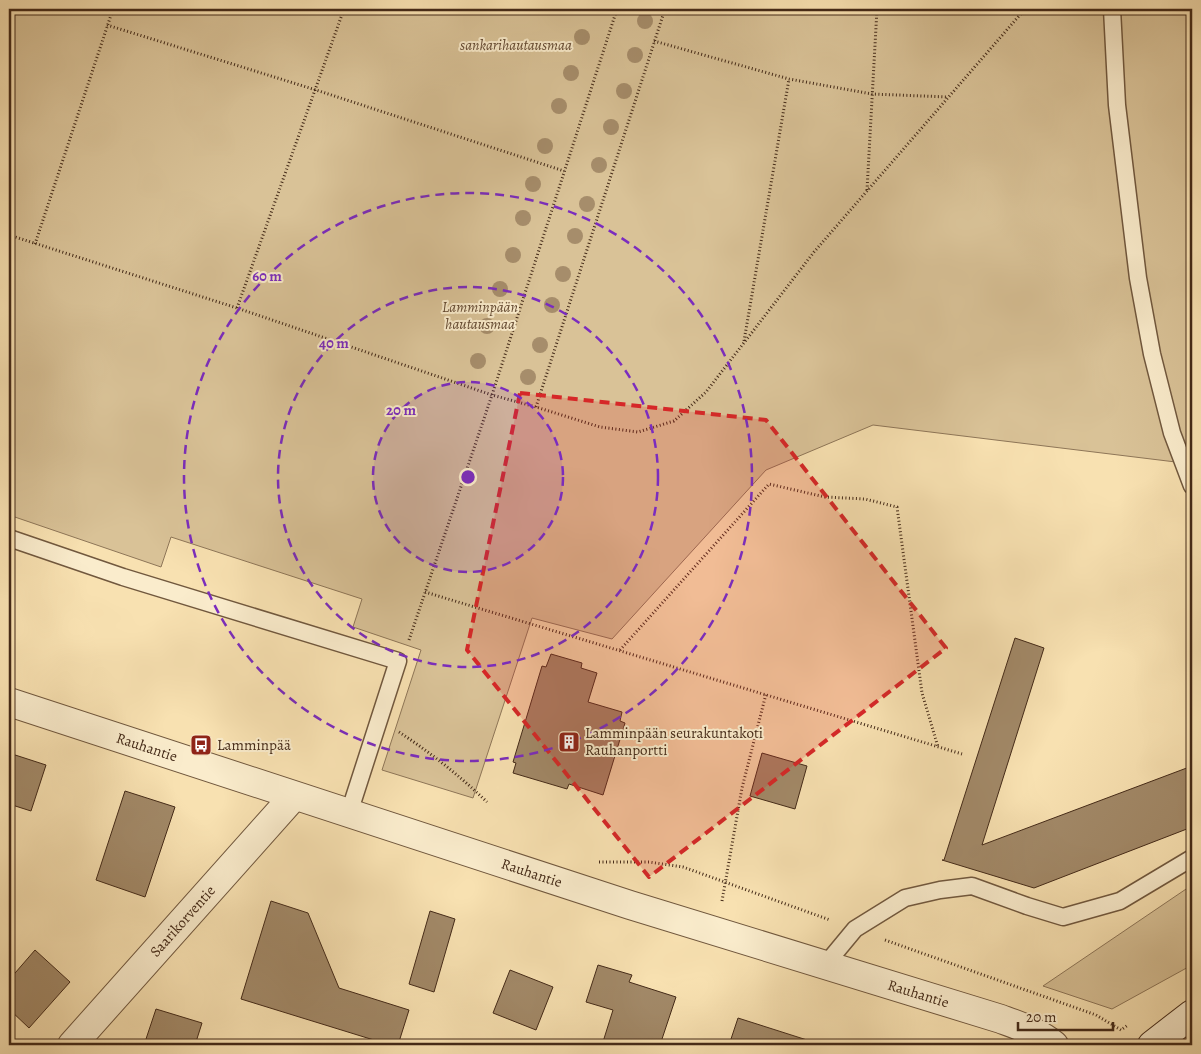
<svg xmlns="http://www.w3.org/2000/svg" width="1201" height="1054" font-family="Alegreya,serif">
  <rect width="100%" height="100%" fill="#f8e1b1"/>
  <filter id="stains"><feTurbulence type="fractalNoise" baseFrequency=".004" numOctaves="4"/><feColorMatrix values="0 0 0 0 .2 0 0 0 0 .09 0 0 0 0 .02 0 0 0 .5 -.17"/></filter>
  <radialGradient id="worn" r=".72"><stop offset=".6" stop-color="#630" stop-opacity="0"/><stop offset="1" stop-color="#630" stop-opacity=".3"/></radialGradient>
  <path fill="#d9c297" stroke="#8e7658" d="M9 9H1192V464L873 425 766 470 612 639 532 618 473 798 382 770 421 650 353 627 362 599 171 537 161 567 9 515Z
    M1192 885V965L1112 1009 1043 986Z"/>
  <path fill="#a28968" stroke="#442a18" d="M1015 638 1044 648 982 845 1192 766V827L1034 888 942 860H944Z
    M551 654 582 663 581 668 597 673 588 702 622 712 620 721 625 723 603 795 569 784 567 789 513 773 516 763 513 762 542 666 546 667Z
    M9 753 46 765 31 811 9 804Z
    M762 753 807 766 795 809 750 796Z
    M125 791 175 807 145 897 96 880Z
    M271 901 308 913 339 988 409 1010 398 1045H390L241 999Z
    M430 911 455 919 434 992 409 984Z
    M35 950 70 982 29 1028 9 1009V980Z
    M598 965 632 975 629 982 676 997 660 1045H602L613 1010 586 1002Z
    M510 970 553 987 536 1030 493 1013Z
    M156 1009 202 1023 195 1045H144Z
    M738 1018 807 1040 806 1045H729Z"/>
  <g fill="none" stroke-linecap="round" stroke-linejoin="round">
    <g stroke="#71583e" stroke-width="19">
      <path id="lane" d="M1112 9 1117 105 1138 278 1152 354 1172 433 1192 486
        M9 538 123 577 398 661 349 813
        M826 964 855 929 905 898 940 890 972 886 1027 906 1063 917 1120 901 1192 858"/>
    </g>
    <g stroke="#71583e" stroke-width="30">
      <g id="street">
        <path id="s1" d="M9 702 630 905 1001 1019C1020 1026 1038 1032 1054 1045"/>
        <path id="s2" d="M72 1045 294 796"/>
      </g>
    </g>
    <g stroke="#442a18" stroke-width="30">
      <path id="secondary" d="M1152 1045 1192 1014"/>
    </g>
    <path stroke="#442a18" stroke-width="3" stroke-dasharray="1 2.5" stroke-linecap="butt" d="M107 25 316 90 564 171
      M654 41 789 79 872 94 948 97
      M867 190 877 9
      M9 235 237 308 492 395 536 407 600 427 638 432 674 421 706 392 814 252 1025 9
      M35 244 113 9
      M237 308 344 9
      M744 341 789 79
      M536 407 665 9
      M425 592 962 754
      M409 640 492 395 617 9
      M620 650 769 484 825 497 865 499 897 507 922 693 938 747
      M399 732C431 753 460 776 487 802
      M599 862H649L683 867 830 920
      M722 901 742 788 766 694
      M885 940 1096 1015 1121 1030 1128 1025"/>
    <use href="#lane" stroke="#faeccc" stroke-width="16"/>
    <use href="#street" stroke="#faeccc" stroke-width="28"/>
    <use href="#secondary" stroke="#faeccc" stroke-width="28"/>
  </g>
  <g fill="#a68d6b">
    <circle cx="645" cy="21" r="8"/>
    <circle cx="582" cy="37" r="8"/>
    <circle cx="635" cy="55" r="8"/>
    <circle cx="571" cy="73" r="8"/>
    <circle cx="624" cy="91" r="8"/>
    <circle cx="559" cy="106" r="8"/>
    <circle cx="611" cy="127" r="8"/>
    <circle cx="545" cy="146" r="8"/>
    <circle cx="599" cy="165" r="8"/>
    <circle cx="533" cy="184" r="8"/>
    <circle cx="587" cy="204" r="8"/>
    <circle cx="523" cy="218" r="8"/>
    <circle cx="575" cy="236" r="8"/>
    <circle cx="513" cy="255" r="8"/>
    <circle cx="563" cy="274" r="8"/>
    <circle cx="500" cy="289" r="8"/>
    <circle cx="552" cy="305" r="8"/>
    <circle cx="487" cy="326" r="8"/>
    <circle cx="540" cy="345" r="8"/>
    <circle cx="478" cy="361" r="8"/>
    <circle cx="528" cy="377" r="8"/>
  </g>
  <path fill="#d62828" fill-opacity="0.2" stroke="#d62828" stroke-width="4" stroke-dasharray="10 6" stroke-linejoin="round" d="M520 393 766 420 946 648 649 877 467 650Z"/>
  <circle cx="468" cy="477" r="95" fill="#7b2cbf" fill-opacity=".12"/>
  <g fill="none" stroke="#7b2cbf" stroke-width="2.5" stroke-dasharray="9 6">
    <circle cx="468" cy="477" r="95"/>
    <circle cx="468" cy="477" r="190"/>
    <circle cx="468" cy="477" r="284"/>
  </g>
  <defs>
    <g id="building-square" transform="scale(1.125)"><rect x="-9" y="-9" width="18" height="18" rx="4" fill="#8f2418" stroke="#faeccc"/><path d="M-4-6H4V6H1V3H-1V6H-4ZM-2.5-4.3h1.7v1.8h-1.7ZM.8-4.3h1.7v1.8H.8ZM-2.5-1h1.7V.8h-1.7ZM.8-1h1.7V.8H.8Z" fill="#fff"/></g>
    <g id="bus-square" transform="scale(1.125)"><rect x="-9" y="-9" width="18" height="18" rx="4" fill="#8f2418" stroke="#faeccc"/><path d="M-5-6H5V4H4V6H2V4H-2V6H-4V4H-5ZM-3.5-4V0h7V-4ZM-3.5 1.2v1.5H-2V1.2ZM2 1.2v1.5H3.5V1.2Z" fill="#fff"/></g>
  </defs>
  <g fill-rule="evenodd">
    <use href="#building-square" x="569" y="742"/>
    <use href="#bus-square" x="201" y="745"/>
  </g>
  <g text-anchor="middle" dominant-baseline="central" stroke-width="4" stroke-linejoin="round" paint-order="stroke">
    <g font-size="15" font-style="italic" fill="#624831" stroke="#faeccc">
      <text x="516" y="45">sankarihautausmaa</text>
      <text x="480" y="307">Lamminpään<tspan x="480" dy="17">hautausmaa</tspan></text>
    </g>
    <g font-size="15" fill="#442a18" stroke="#faeccc" text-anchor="start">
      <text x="585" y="733">Lamminpään seurakuntakoti<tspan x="585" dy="17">Rauhanportti</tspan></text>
      <text x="217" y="745">Lamminpää</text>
    </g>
    <g font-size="15" fill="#442a18" stroke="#faeccc">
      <text stroke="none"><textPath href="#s1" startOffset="145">Rauhantie</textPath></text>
      <text stroke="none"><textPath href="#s1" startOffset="550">Rauhantie</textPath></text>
      <text stroke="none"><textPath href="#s2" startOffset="166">Saarikorventie</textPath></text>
      <text stroke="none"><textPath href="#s1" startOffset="955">Rauhantie</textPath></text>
    </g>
  </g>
  <circle cx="468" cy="477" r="8" fill="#7b2cbf" stroke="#faeccc" stroke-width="2.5"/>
  <g font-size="15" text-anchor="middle" font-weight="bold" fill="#7b2cbf" stroke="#faeccc" stroke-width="4" stroke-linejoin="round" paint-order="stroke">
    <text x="267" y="281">60 m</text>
    <text x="334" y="348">40 m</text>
    <text x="401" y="415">20 m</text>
  </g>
  <rect width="1201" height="1054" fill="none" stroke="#f8e1b1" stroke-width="30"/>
  <rect x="10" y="10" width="1181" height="1034" fill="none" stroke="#442a18" stroke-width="2.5"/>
  <rect x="15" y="15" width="1171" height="1024" fill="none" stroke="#442a18"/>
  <path d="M1018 1022v8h95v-8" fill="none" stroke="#442a18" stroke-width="2.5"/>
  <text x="1026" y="1022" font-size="15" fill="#442a18" stroke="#faeccc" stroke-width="4" paint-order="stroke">20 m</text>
  <rect width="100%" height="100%" filter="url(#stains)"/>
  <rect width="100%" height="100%" fill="url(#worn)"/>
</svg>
